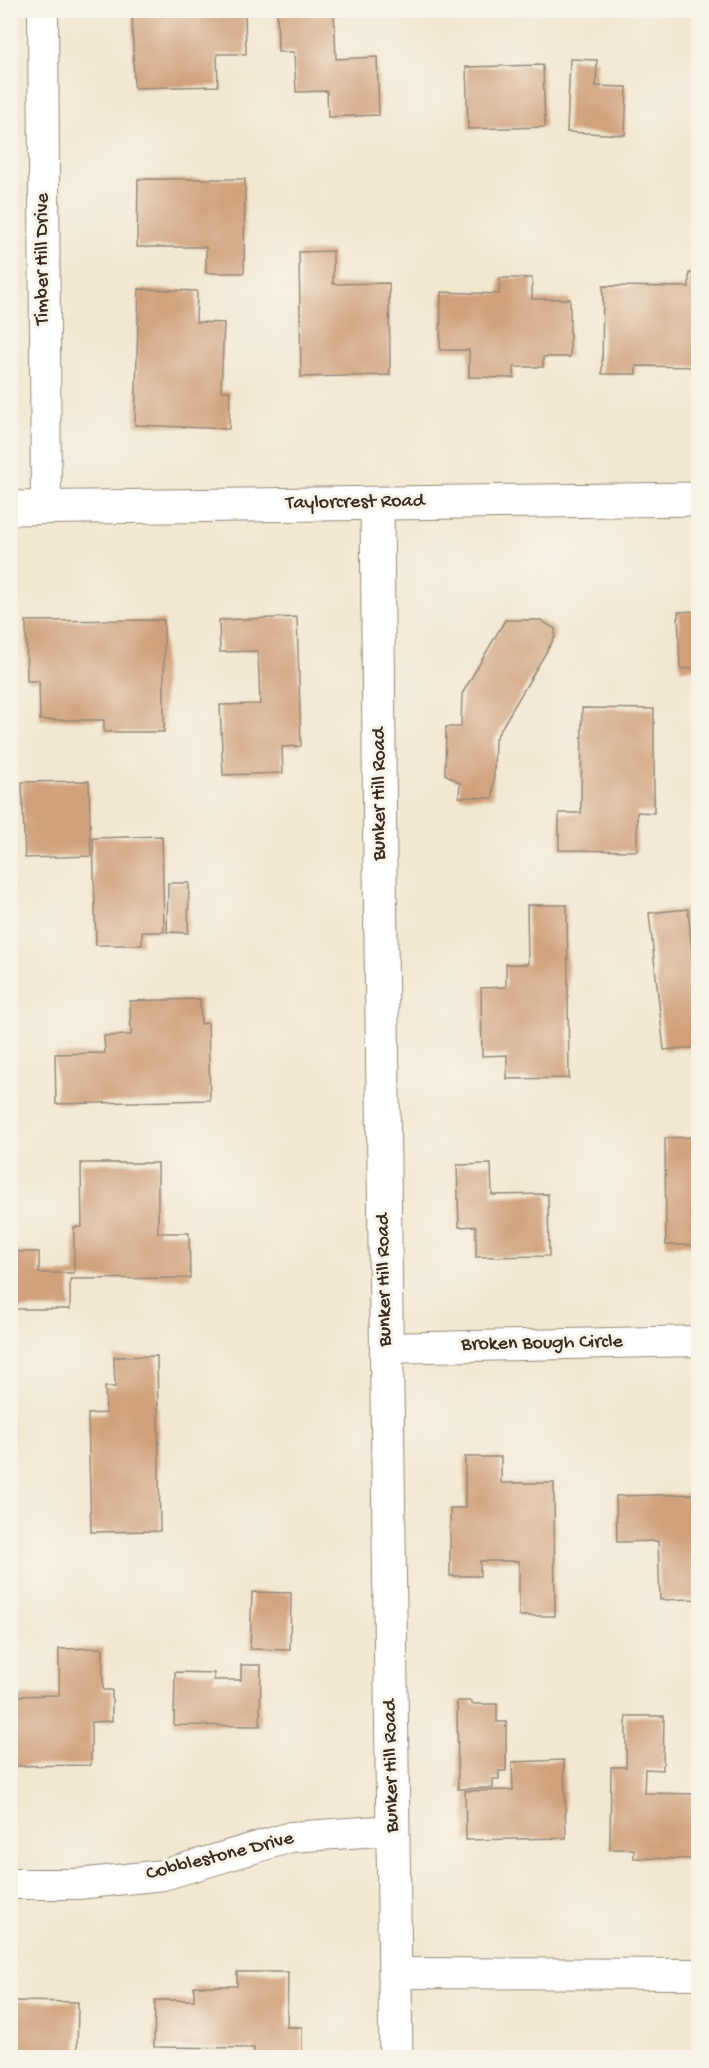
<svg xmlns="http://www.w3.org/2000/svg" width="709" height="2068" font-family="'Gochi Hand',sans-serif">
  <rect width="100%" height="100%" fill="#f7f3e8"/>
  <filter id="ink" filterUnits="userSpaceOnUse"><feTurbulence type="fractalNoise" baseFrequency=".0167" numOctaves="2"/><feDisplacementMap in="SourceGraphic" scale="12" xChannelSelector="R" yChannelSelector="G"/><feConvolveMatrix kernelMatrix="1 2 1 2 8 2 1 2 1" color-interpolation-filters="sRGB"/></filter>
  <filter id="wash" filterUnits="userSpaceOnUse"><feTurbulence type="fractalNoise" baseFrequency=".008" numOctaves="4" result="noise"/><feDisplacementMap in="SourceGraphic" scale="24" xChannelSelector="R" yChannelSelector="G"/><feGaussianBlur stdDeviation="1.35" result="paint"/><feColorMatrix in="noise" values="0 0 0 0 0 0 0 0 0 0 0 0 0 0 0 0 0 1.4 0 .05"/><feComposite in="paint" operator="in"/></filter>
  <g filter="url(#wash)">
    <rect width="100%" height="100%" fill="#f2e7d0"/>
    <g id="blocks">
      <path fill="#d0a17b" d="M132 10H245L246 54H217L218 86 134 88Z
        M277 10H334L336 59 377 57 379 115 328 117 327 91 296 92 294 52H278Z
        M570 59 597 60 596 86 627 87 625 135 567 132Z
        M543 65 545 127 468 129 466 67Z
        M138 179H245L244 273H206V247H137Z
        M333 251V284L389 283 390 375 301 377 299 252Z
        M689 273H698V367L636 366V374H602L603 286 689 287Z
        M500 278H532V299H570V357H543V367H514V378L469 377V350H440L441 292 499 294Z
        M139 289 197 291 196 322 224 323 221 391H230L229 429 135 425Z
        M698 611V668L680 669 678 612Z
        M297 617 301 746 282 747 283 773 223 775 220 705 260 704 258 651 220 652 219 620Z
        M164 620V732H104V720H40L39 681H27L26 621Z
        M505 620H541L555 629V637L495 739 493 798 459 797 460 783 445 774 446 727H461L462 694Z
        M582 708 654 709V813L637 812V851L559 850V813H581Z
        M89 781 91 856 25 858 22 782Z
        M162 836 164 932H142V945H96L93 838Z
        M168 883H189L188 933 167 932Z
        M527 905H567L569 1078 507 1079V1055L482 1056 481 988 506 987V964H528Z
        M688 909 693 962H698V1047L664 1050 649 913Z
        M200 999 201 1024 208 1023 210 1100 56 1104 55 1054 105 1053 104 1036 131 1035 130 1001Z
        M698 1137V1245H666L665 1138Z
        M81 1163H158V1233H189L190 1278 70 1279V1309H10V1252H39V1273H74V1227H82Z
        M491 1164 492 1195 548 1194 549 1256 476 1257V1226L459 1227 457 1165Z
        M157 1356 160 1531 91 1532 88 1414 106 1413 105 1387H115L114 1357Z
        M465 1457H501V1483H554L555 1616H519V1561H480V1576H450V1508H465Z
        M698 1494V1569L696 1570 697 1599 660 1600 658 1541 617 1542 616 1496Z
        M252 1592 291 1593 290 1650 250 1649Z
        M103 1648V1690H112V1721L91 1722V1765L10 1766V1696L59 1695V1649Z
        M241 1665H261L260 1726 174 1725 175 1672 214 1673V1680H241Z
        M457 1701H472V1704H497V1722H506V1771H499V1779H493V1788L458 1789Z
        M626 1716H664L663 1770 645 1769 644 1793 696 1794 695 1859 634 1858V1849H610L611 1767H626Z
        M564 1760 566 1838 466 1840 465 1791 513 1790 512 1762Z
        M237 1972H288L287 2027H302V2058H254V2048L154 2047 155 2000H194V1986H237Z
        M10 2001 78 2002 77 2058H10Z"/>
    </g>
  </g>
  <g filter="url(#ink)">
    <use href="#blocks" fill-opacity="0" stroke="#968877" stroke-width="1.5"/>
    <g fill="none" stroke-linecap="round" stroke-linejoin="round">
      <g stroke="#968877" stroke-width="32">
        <path id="minor" d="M43 10 46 507
          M386 1348 698 1341
          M10 1884H78L163 1875 291 1837 393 1830
          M395 1973 698 1974"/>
      </g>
      <g stroke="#968877" stroke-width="35">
        <path id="tertiary" d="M377 503 380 870 396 2058
          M10 508 698 499"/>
      </g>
      <use href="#minor" stroke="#fff" stroke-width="30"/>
      <use href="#tertiary" stroke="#fff" stroke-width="33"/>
    </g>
  </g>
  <g text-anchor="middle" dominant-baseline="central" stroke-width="6" stroke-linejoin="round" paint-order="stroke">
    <g font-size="20" fill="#3b2a1e" stroke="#f7f3e8">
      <text transform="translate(43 259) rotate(-90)">Timber Hill Drive</text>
      <text transform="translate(355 503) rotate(-1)">Taylorcrest Road</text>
      <text transform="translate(380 794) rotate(-90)">Bunker Hill Road</text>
      <text transform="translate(385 1280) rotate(-91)">Bunker Hill Road</text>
      <text transform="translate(542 1344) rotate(-1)">Broken Bough Circle</text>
      <text transform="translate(392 1766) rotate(-91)">Bunker Hill Road</text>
      <text transform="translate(220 1857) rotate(-14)">Cobblestone Drive</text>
    </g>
  </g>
  <rect width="709" height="2068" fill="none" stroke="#f7f3e8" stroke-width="36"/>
</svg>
